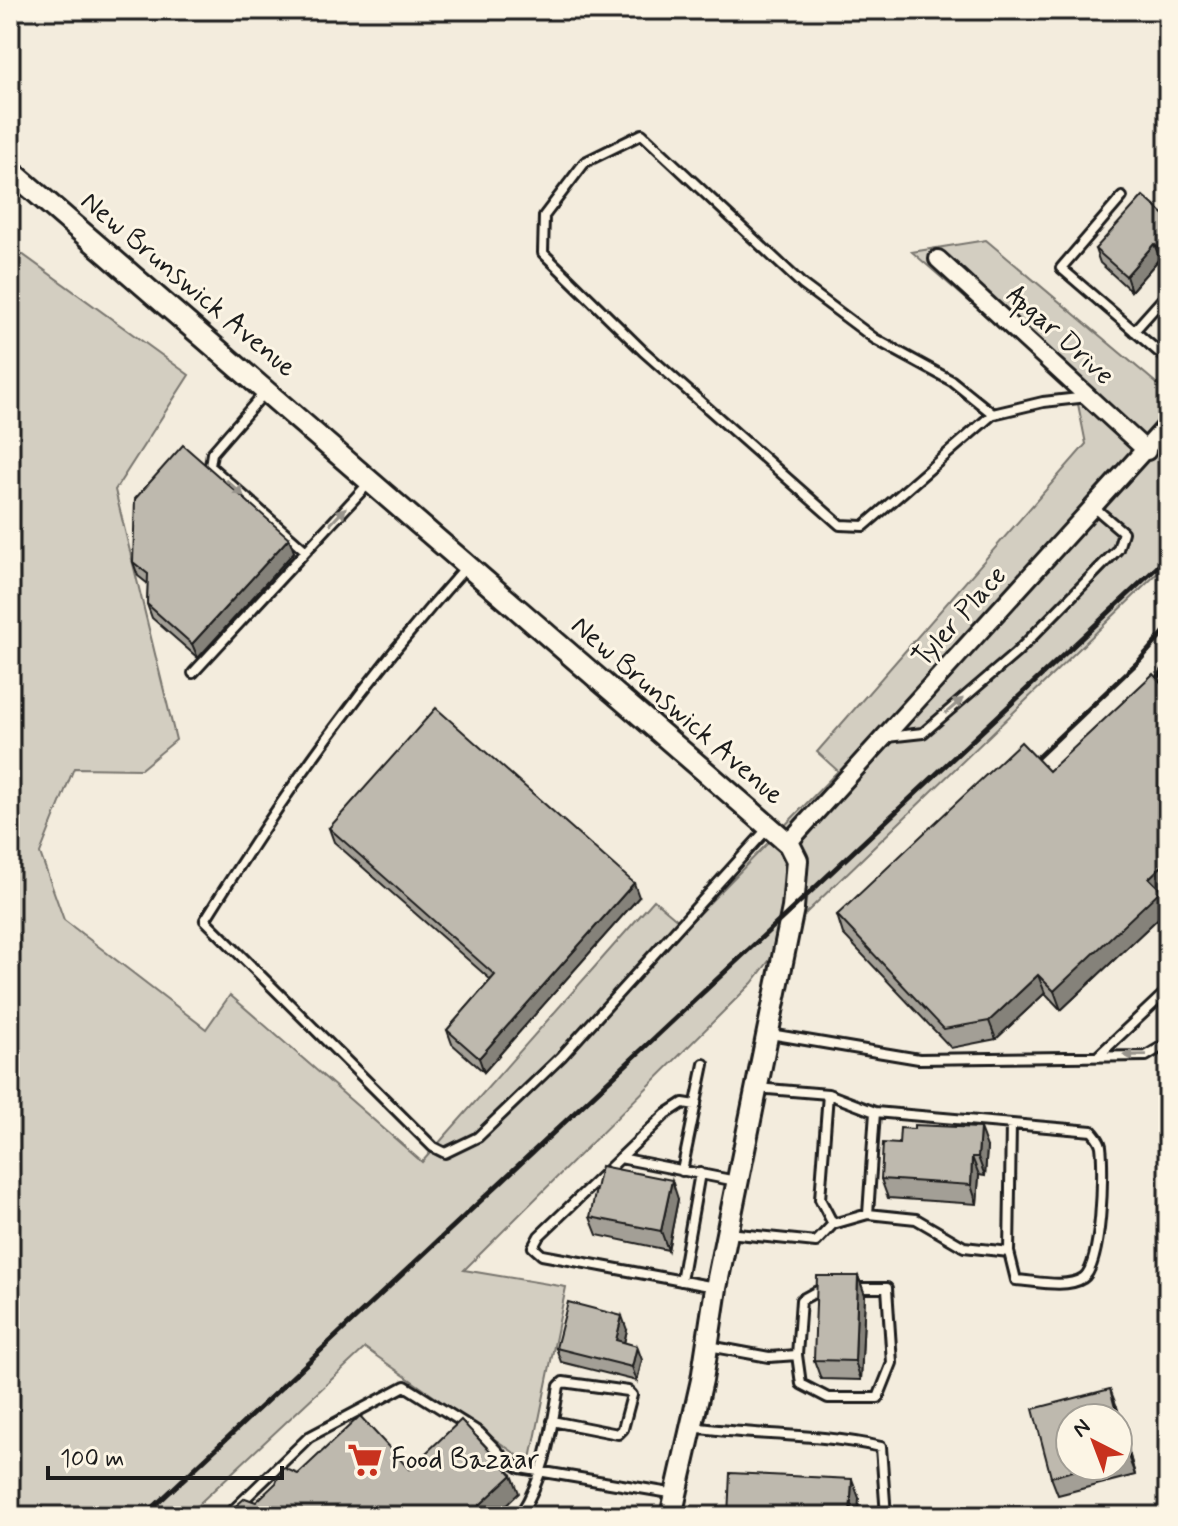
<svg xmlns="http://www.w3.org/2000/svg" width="1178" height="1526" font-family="Mynerve,sans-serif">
  <rect width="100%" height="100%" fill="#f3ecdd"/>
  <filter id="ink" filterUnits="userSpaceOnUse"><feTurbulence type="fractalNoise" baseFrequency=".0125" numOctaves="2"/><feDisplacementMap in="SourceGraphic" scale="16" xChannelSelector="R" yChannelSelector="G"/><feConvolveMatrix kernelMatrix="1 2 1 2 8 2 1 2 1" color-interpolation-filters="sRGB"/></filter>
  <g filter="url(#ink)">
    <path fill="#d3cec1" stroke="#78756e" stroke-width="2" d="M986 240 1168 393V563L807 912 752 983 464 1270 566 1287 530 1464 365 1348 186 1516H10V270L22 254 189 375 115 490 176 740 141 769 74 768 40 853 64 920 206 1029 230 995 422 1162 654 900 686 927 838 771 817 752 1086 444 1076 394 912 252Z"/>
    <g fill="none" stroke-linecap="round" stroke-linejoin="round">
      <g stroke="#1c1c1c" stroke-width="14">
        <path id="service" d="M1122 197 1061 268 1168 360
          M1134 331 1168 293
          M266 391 212 453 210 466 306 551
          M993 414 864 526 840 525 643 351 543 253 544 216 585 162 642 134 803 285 875 339 952 381 993 414 1043 402 1088 397
          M466 567C365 679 285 792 205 920L433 1147 445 1153 478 1137 561 1057 769 827
          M193 673 369 483
          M887 737 923 733 1016 653 1118 549 1123 532 1095 508
          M770 1034 919 1059 1146 1056 1168 1043
          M1099 1055 1168 990
          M828 1094 820 1199 833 1224
          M696 1105 683 1103 666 1114 539 1236 533 1247 542 1255 715 1287
          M620 1158 736 1181
          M682 1171 704 1064
          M868 1214 875 1112
          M728 1233 816 1242 833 1224 868 1214 916 1219 964 1247 1009 1252 1016 1280C1035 1281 1066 1289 1083 1278 1102 1266 1104 1170 1101 1146 1100 1140 1096 1136 1092 1131L875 1112 828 1094 756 1088
          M1009 1252 1011 1124
          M681 1281 700 1173
          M709 1346 769 1357 797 1355 801 1300 823 1288
          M797 1355 801 1384 828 1398H878L892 1363 887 1288H853
          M692 1427C755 1436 819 1433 881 1447L886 1516
          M227 1516 309 1437 405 1386 480 1433 506 1460 520 1468 676 1494
          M524 1516 521 1513C546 1474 551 1431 559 1386L563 1382 628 1391 632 1395 623 1429 618 1434 552 1421"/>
      </g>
      <g stroke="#1c1c1c" stroke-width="22">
        <path id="minor" d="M938 259 1147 451
          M788 843 1168 424"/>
      </g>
      <g stroke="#1c1c1c" stroke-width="26">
        <path id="tertiary" d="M10 170 789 844 797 860 793 908 716 1288 702 1380 671 1516"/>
      </g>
      <use href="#service" stroke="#fcf5e5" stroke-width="8"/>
      <use href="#minor" stroke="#fcf5e5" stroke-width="16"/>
      <use href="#tertiary" stroke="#fcf5e5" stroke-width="20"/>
      <path stroke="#1c1c1c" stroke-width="5" d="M1146 696 1168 663
        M1020 774 1139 661 1168 628
        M144 1516 1168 557"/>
    </g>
    <path fill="#a39f96" stroke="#1c1c1c" stroke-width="2" fill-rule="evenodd" d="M1168 218V265L1160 258 1131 291 1100 263 1095 249Z
      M289 538 294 552 198 658 152 618 147 604 148 584 138 576 133 562Z
      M1168 690V885L1161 891 1168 909 1061 1010 1045 993 996 1039 951 1048 843 934 837 915Z
      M329 828 639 897 484 1072 452 1044 447 1030 491 980 334 842Z
      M899 1144 987 1147 985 1176 979 1175 977 1204 888 1198 881 1179Z
      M678 1199 668 1250 597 1235 590 1217Z
      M858 1276 865 1295 861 1380 821 1379 814 1360Z
      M627 1330 624 1343 642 1360 637 1381 561 1362 556 1348Z
      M1117 1407 1135 1475 1058 1495 1051 1477ZM1118 1418V1466H1070Z"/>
    <path fill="#85827a" stroke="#1c1c1c" stroke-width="2" d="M1154 244 1160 258 1131 291 1126 276Z
      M289 538 294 552 198 658 192 644Z
      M1168 860V885L1161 891 1168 909 1061 1010 1054 991 1149 878Z
      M634 883 639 897 484 1072 479 1058Z
      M1038 975 1045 993 996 1039 989 1021Z
      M980 1128 987 1147 985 1176 978 1157Z
      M972 1157 979 1175 977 1204 971 1185Z
      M672 1180 678 1199 668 1250 661 1231Z
      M858 1276 865 1295 861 1380 855 1361Z
      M622 1316 627 1330 621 1355 616 1340Z
      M637 1346 642 1360 637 1381 632 1367Z
      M1110 1389 1117 1407 1135 1475 1128 1456Z
      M512 1475 519 1493 495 1516H468Z
      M852 1479 859 1498 858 1516H850Z"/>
    <path fill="#beb9ae" stroke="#1c1c1c" stroke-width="2" d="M1143 196 1168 218V256L1154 244 1126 276 1095 249Z
      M183 445 289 538 192 644 147 604 148 574 133 562 135 499Z
      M1153 674 1168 690V860L1149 878 1161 890 1054 991 1038 975 989 1021 944 1029 837 915 1021 742 1049 771Z
      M436 708 634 883 479 1058 447 1030 495 975 329 828Z
      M914 1125 980 1128 978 1157H972L971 1185 881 1179 883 1143 899 1144 900 1128 914 1129Z
      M601 1166 672 1180 661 1231 590 1217Z
      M817 1276H858L855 1361 814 1360Z
      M568 1302 622 1316 616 1340 637 1346 632 1367 556 1348Z
      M1110 1389 1128 1456 1118 1459V1418H1070V1466H1091L1051 1477 1033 1409Z
      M360 1416 409 1469 461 1420 512 1475 468 1516H237L231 1510 245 1498 256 1502 276 1483 282 1467 298 1474Z
      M730 1473 852 1479 850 1516H728Z"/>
    <defs><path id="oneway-solid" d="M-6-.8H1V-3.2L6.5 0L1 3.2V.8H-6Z" transform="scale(2)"/></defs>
    <g fill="#97938b">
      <use href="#oneway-solid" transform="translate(235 488) rotate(42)"/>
      <use href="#oneway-solid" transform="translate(338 516) rotate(-47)"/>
      <use href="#oneway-solid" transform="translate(954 706) rotate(-41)"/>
      <use href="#oneway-solid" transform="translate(1135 1055) rotate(179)"/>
    </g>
  </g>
  <defs>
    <g id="supermarket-bare" transform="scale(2.76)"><path d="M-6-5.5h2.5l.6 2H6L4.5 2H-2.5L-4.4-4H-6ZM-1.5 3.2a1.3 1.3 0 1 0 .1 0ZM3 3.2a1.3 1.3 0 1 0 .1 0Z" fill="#c8321e" stroke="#fcf5e5" stroke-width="2.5" paint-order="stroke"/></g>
  </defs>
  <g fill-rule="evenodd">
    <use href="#supermarket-bare" x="365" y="1460"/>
  </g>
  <g text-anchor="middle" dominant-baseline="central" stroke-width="6" stroke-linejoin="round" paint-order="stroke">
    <g font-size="28" fill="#1c1c1c" stroke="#fcf5e5">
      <text transform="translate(188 285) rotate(40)">New Brunswick Avenue</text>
      <text transform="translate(1060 336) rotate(42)">Apgar Drive</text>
      <text transform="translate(960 617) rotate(-48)">Tyler Place</text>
      <text transform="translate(677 711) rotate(41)">New Brunswick Avenue</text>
    </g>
    <g font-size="28" fill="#1c1c1c" stroke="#fcf5e5" text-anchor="start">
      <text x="391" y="1460">Food Bazaar</text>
    </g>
  </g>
  <rect width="1178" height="1526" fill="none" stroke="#fcf5e5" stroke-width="40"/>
  <rect x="20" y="20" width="1138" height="1486" fill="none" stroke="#1c1c1c" stroke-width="3" filter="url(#ink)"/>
  <g transform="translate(1094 1442) rotate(318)"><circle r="38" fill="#fcf5e5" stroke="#a29e95" stroke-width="2"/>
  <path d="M0-6L14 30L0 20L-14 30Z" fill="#c8321e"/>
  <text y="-12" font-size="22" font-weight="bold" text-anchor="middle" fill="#1c1c1c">N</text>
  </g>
  <path d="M48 1466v12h234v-12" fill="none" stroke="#1c1c1c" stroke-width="4"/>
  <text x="60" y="1466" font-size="24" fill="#1c1c1c" stroke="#fcf5e5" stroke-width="6" paint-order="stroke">100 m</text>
</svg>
